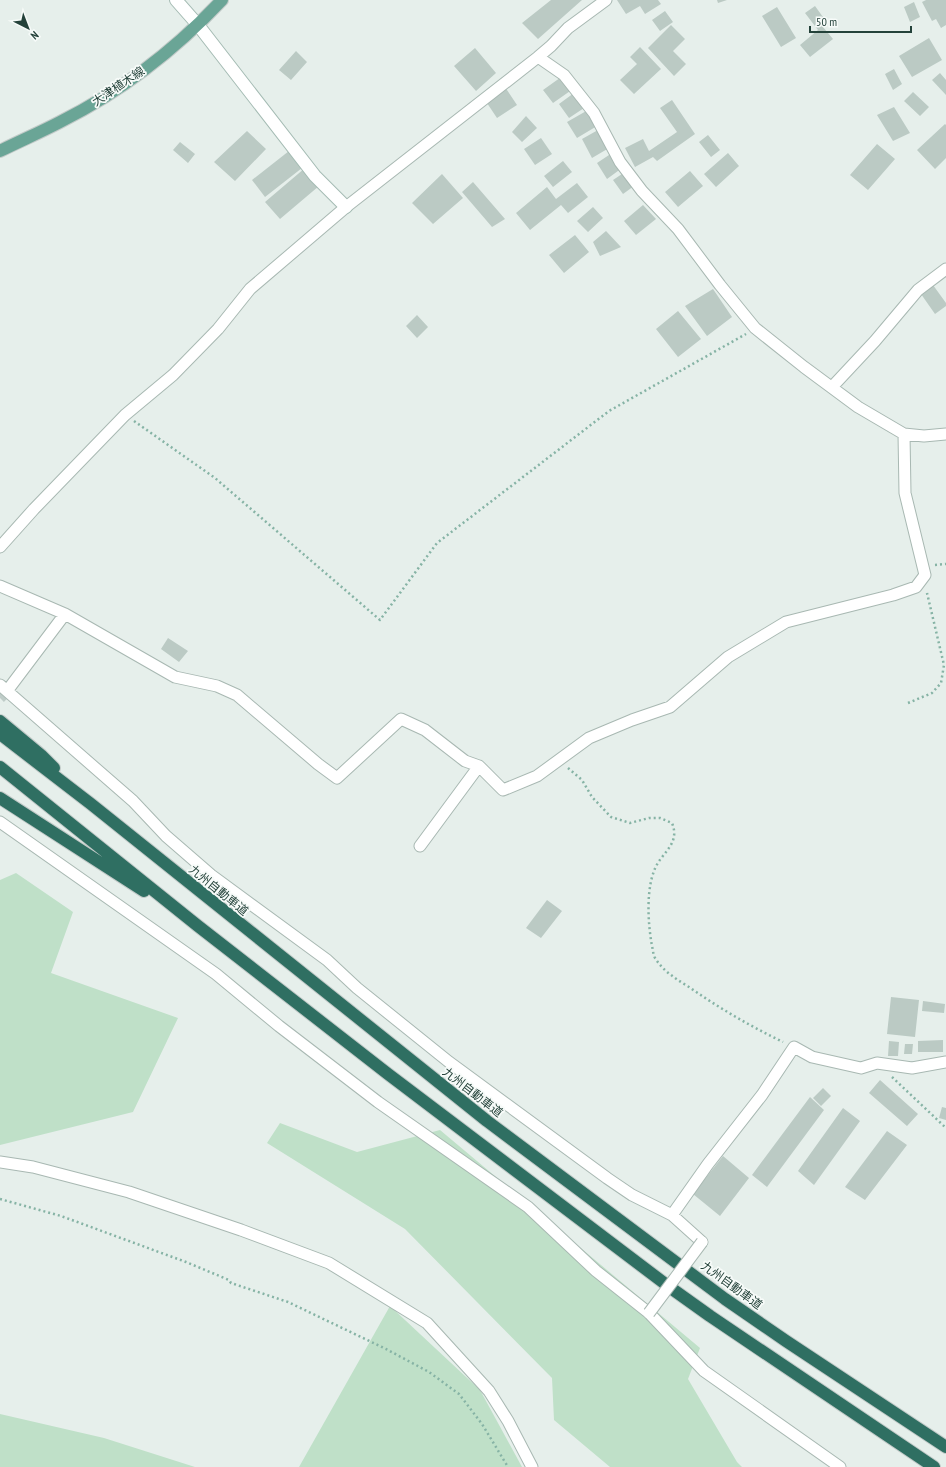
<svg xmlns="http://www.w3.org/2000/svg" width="946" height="1467" font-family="'PT Sans Narrow','Noto Sans JP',sans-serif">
  <rect width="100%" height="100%" fill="#e6efeb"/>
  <path fill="#bfe0c8" d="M16 873 73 912 51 973 178 1018 133 1112 0 1145V880Z
    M280 1123 357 1152 440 1130 700 1348 688 1379 737 1462 742 1467H610L554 1420 552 1378 405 1229 267 1143Z
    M390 1306 480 1390 522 1467H299Z
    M0 1414 104 1438 195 1467H0Z"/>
  <path fill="#bbcac4" d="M551 0H582L538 39 522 23Z
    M617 0H658L661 4 645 14 640 6 626 14Z
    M717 0H727L718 3Z
    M926 0H946V25L941 28 936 19 932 21 922 2Z
    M914 2 920 17 910 22 904 7Z
    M815 6 828 24 823 27 833 39 810 57 800 45 818 30 805 13Z
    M777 7 796 38 781 47 762 16Z
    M665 11 673 22 660 31 652 20Z
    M671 25 685 39 673 51 686 64 674 76 648 48Z
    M929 38 942 60 912 77 899 56Z
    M640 47 661 69 634 94 620 80 637 64 630 57Z
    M475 48 496 73 476 91 454 66Z
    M296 51 307 62 291 80 279 70Z
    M894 69 902 84 893 90 885 74Z
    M940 73 946 80V95L932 80Z
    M564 75 573 89 553 103 543 90Z
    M505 87 517 105 497 118 485 100Z
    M913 92 929 107 920 116 904 101Z
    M574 93 584 108 569 118 559 104Z
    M672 100 695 134 657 161 653 157 635 167 625 148 643 139 649 151 677 132 660 108Z
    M894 107 910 133 893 141 877 115Z
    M588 110 597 126 577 138 567 122Z
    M526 116 537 128 522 142 512 132Z
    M945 124 946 125V158L935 169 917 150Z
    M598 130 609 148 592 158 582 139Z
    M247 131 266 149 235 181 214 162Z
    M708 135 720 150 711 157 699 142Z
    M541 138 552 154 535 165 524 149Z
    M180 142 195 154 188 163 173 150Z
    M877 144 895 159 868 190 850 175Z
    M289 151 302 168 265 197 252 180Z
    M612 153 622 168 607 179 597 163Z
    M728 153 739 166 716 187 704 174Z
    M563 161 572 172 553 187 544 176Z
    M305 168 319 186 280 219 265 202Z
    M690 171 703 186 678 207 665 192Z
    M625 172 634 186 623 194 613 180Z
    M442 174 463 198 433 224 412 203Z
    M473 182 505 219 492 227 462 192Z
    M577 183 588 197 568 213 561 205 530 230 516 213 547 187 556 199Z
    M643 205 656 219 636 235 624 221Z
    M593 207 603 218 588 232 577 221Z
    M606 231 621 247 600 256 593 242Z
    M575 235 589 252 564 273 549 255Z
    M933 285 946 303V306L935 314 921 294Z
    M713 289 732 317 707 336 685 306Z
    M678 311 701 339 678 357 656 329Z
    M417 315 428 327 417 338 406 326Z
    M168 638 188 651 179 662 161 649Z
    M547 900 562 911 541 938 526 928Z
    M891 997 919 1000 915 1037 887 1034Z
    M923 1001 945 1004 944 1013 922 1011Z
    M943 1040V1052H918V1041Z
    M889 1041 899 1042 898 1056H888Z
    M905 1044H913L912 1054H904Z
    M880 1080 918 1114 907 1126 869 1093Z
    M823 1088 831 1096 821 1106 813 1098Z
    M810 1097 824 1110 767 1187 752 1175Z
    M942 1107 946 1108V1120L939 1118Z
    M843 1108 860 1121 814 1185 798 1171Z
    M887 1131 907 1145 865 1200 845 1187Z
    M723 1156 749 1178 720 1216 693 1194Z"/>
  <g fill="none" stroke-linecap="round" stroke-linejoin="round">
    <path stroke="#bfccc8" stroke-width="11" stroke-dasharray="11 5.5" stroke-linecap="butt" d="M0 698 7 691"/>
    <g stroke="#a8b8b2" stroke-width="13">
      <path id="street" d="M832 387 875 341 918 290 946 269
        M904 434 924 436 946 434
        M0 547 34 509 125 415 173 375 218 329 250 289 346 207 538 57 551 46 568 28 606 0
        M0 586 65 614 175 677 217 686 237 695 318 764 337 778 401 719 425 730 465 761 479 766 503 790 537 776 589 738 632 720 670 707 728 657 786 622 893 595 916 587 925 575 905 493 904 434 858 407 804 367 755 328 720 285 678 229 642 191 620 162 594 113 564 75 538 57
        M0 685 133 801 166 836 211 875 327 960 357 988 449 1062 607 1178 632 1195 672 1215 702 1242
        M7 691 65 614
        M0 822 216 974 279 1026 378 1102 528 1207 596 1271 649 1313 704 1371 840 1467
        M420 846 479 766
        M0 1162 33 1167 129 1192 241 1230 329 1263 427 1323 489 1391 508 1421 532 1467
        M672 1215 708 1164 762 1095 794 1047 812 1057 861 1068 877 1063 912 1068 946 1062"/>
    </g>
    <g stroke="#a4bbb3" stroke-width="14">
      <path id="secondary" d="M176 0 198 25 315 176 346 207"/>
    </g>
    <g stroke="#c2cac8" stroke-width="14">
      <path id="primary" d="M0 151C20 141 41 132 60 122 120 92 176 49 222 0"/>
    </g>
    <g stroke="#c2cac8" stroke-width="14">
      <path id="highway" d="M0 721 41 755 54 768
        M0 734 91 804 487 1121 725 1299 786 1341 946 1447
        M0 767 198 926 388 1074 668 1286 710 1316 934 1467
        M0 798 144 891"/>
    </g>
    <path stroke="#86b3a5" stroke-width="2.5" stroke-dasharray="2 3" stroke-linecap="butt" d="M134 421 215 478 380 620 437 543 609 411 746 334
      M935 565 946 564
      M908 703 932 693 941 683 944 665 927 593
      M568 768 582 780 592 797 611 817 630 823 649 818H660L672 823C681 845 660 853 654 871 646 892 648 924 652 946 653 950 653 954 655 958 663 971 676 979 689 987 719 1008 750 1026 783 1042
      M892 1077 946 1128
      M0 1199 61 1216 186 1262 229 1280 231 1283 288 1302 386 1349 429 1372 459 1394 482 1424 508 1467"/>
    <use href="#street" stroke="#fff" stroke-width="11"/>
    <use href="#secondary" stroke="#fff" stroke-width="12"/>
    <use href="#primary" stroke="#6aa596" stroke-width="12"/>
    <use href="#highway" stroke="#2f6f62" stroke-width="12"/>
    <g stroke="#a8b8b2" stroke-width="13" stroke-linecap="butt">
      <path id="street-bridge" d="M649 1313 702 1242"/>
    </g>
    <use href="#street-bridge" stroke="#fff" stroke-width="11"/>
  </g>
  <g text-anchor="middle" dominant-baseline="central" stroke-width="3.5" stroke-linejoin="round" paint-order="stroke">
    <g font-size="12" fill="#24423a" stroke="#f7fbf9">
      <text transform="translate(118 86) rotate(-34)">大津植木線</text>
      <text transform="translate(219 890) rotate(39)">九州自動車道</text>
      <text transform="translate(473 1092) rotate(38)">九州自動車道</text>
      <text transform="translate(732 1285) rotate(36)">九州自動車道</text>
    </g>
  </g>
  <g transform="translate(28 28) rotate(138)" stroke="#f7fbf9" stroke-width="3" paint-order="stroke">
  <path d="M0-3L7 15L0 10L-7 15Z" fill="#24423a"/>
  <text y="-6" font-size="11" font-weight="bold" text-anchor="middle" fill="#24423a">N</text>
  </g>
  <path d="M810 26v6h101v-6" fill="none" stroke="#24423a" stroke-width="2"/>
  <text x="816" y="26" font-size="12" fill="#24423a" stroke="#f7fbf9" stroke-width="3" paint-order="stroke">50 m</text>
</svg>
